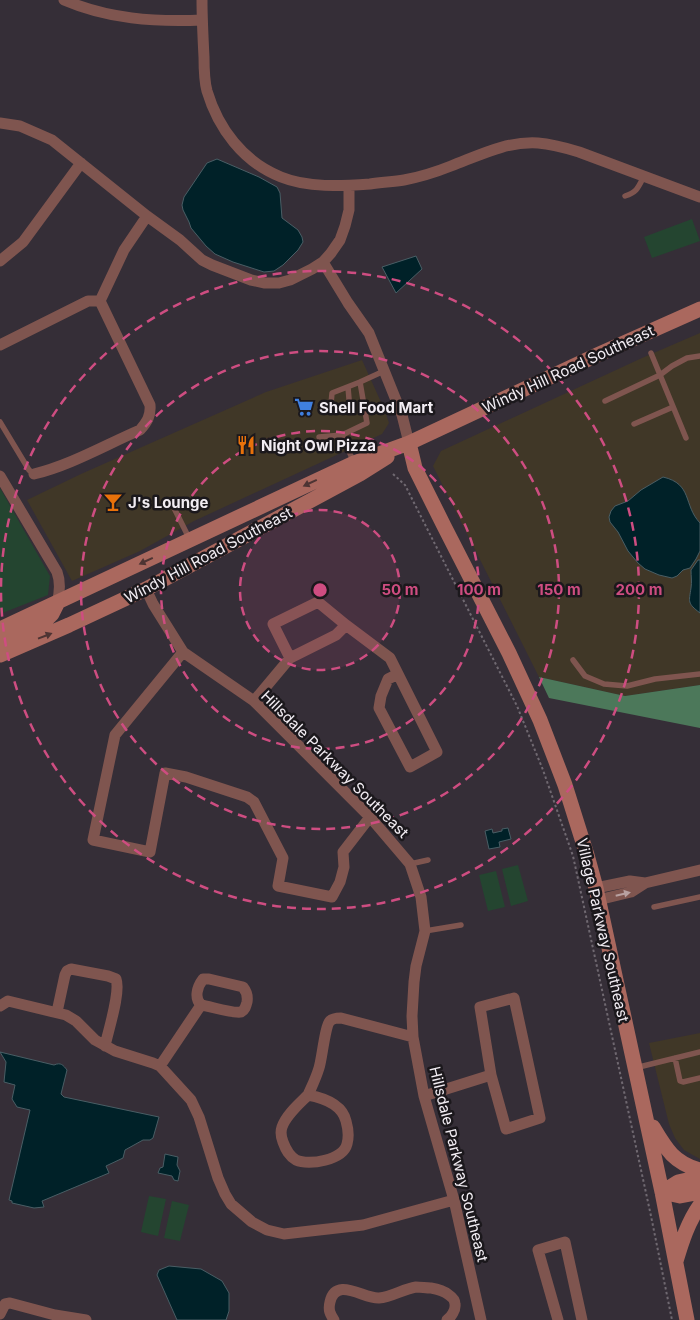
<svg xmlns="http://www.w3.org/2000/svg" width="700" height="1320" font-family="Inter,sans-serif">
  <rect width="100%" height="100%" fill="#352e37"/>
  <path fill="#403727" d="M700 333V685L625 696 539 677 433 466 441 451 642 358Z
    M362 360 385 411 389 423 382 434 194 521 140 551 72 581 27 500 81 474 266 392Z
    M700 1033V1159L684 1150 675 1138 669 1124 649 1043Z"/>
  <path fill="#244530" d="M692 219 700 241 652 258 644 237Z
    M0 488 50 576 48 595 0 614Z
    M518 865 528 901 511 906 502 869Z
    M496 871 505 907 488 911 479 875Z
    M149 1196 166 1199 158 1236 141 1232Z
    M172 1201 189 1205 180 1241 164 1238Z"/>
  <path fill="#4c785a" d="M539 677 625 696 700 685V728L549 698Z"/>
  <path fill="#002128" stroke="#495e65" d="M217 159 259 177 277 187 280 193 282 218 298 230 302 237 303 242 298 250 283 265 274 271 264 272 233 262 215 254 206 246 191 228 189 222 183 210 182 205 184 197 207 163Z
    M416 256 422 269 396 293 382 267Z
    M663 477C693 484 683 505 700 523V551L696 559 690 568 683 570 677 576 672 578 659 575 645 569 638 563 628 551 618 532 610 522 609 517 611 511 615 506 628 501 641 490Z
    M698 560H700V613C687 603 689 602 691 588 692 582 691 576 691 570Z
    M508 828 511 839 499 842 500 847 489 849 485 831 492 829 493 833 502 831V829Z
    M0 1052 54 1065C61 1062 63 1065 67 1070L61 1094 64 1097 159 1117 153 1138 150 1140H143L125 1150 123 1158 106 1166 109 1173 42 1201 44 1207 34 1208 12 1203V1201L9 1200 30 1110 17 1107 12 1099 15 1085 4 1082 6 1062Z
    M165 1154 178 1157 177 1165 180 1171 178 1181 174 1180 172 1176 158 1173 160 1168 163 1167Z
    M169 1266 201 1269 222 1281 229 1293V1311L226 1320H177L157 1275 159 1270Z"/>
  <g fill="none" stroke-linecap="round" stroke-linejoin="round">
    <path stroke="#706971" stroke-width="2" stroke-dasharray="2.5 2.5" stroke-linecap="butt" d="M393 474 405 485 517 706 543 770 573 856 651 1216 672 1320"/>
    <path stroke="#7f554f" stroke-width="5.5" d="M625 196C637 192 638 188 644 176
      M651 353 686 438
      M348 387 349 399
      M605 401 660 375 672 366 687 358 700 356
      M331 404 332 393 360 382 384 371
      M0 422 29 470 34 474
      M634 424 673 407
      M342 435 354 463
      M319 437 342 435 367 423 360 382
      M174 508 190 540
      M573 660 585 676 604 684 627 686 655 679 700 674
      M410 864 428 860
      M654 907 700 897
      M425 931 461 925
      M675 1058 680 1081 683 1082 700 1078
      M635 1068 700 1052"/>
    <path stroke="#7f554f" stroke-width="11" d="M64 0C108 19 154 22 202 20
      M202 0C202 19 203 38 204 57 204 68 204 80 207 91 218 128 243 162 281 177 308 188 341 186 370 184 382 182 393 182 404 180 420 177 436 172 451 166 480 155 507 141 538 143 552 144 566 148 579 152L700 197
      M0 123 20 126 52 140 147 216 180 240 202 260 212 265 251 280 265 283H279L290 280 312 269 323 262 331 253 340 240 345 226 349 210V186
      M0 261 23 242 81 163
      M323 262 348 303 369 333 402 415 409 443
      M0 345 88 301H100L124 250 147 216
      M34 474C71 465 105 445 140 430 147 422 151 416 150 405L100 301
      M0 476 57 572C61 583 60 592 57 603
      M146 589 153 604 183 652 254 701 370 817 410 864 421 897 425 931 416 966 414 982 412 1016 413 1037 424 1096 454 1200 481 1320
      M183 652 115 735 93 840 150 852 165 773 186 777 247 797 254 802 283 858 278 886 332 897 340 882 344 867 343 852 370 817
      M290 658 273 624 318 602 346 625
      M254 701 290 658 336 635 346 625 390 658 437 752 410 767 379 708 381 696 388 679 398 674
      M596 888 630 881 645 883 700 870
      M598 900 631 892 645 883
      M203 979H209L243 987C247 992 248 996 247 1002 246 1006 245 1010 241 1012 234 1014 209 1006 201 1005 194 998 197 987 203 979Z
      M0 1006 8 1001 66 1015 76 1021 95 1040 115 1051 153 1063 160 1066 191 1100 199 1117 218 1178 225 1194 231 1204 252 1222 267 1230 284 1234 363 1225 454 1200
      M57 1012 65 975 67 971 71 969 108 976 116 979C121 992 108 1031 105 1046
      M160 1066 201 1005
      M308 1095C324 1098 342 1104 346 1121 348 1128 349 1137 347 1144 343 1160 309 1166 296 1160 289 1156 286 1150 283 1142 281 1137 280 1133 282 1127 286 1115 299 1104 308 1095Z
      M308 1095C312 1086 316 1078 319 1068 322 1059 325 1026 330 1021 333 1018 337 1018 341 1018L413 1037
      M424 1096 491 1075 480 1007 514 998 540 1118 506 1129 491 1075
      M0 1314 5 1304 10 1303 55 1315 86 1320
      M334 1320C330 1314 328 1310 330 1302 336 1276 364 1299 379 1298 392 1297 403 1289 416 1287 421 1287 426 1288 431 1288 438 1289 444 1291 449 1295 452 1297 455 1300 455 1304 456 1310 451 1317 447 1320
      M558 1320 538 1250 565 1242 582 1320"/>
    <path stroke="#aa685e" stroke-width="15" d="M409 443 415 468 444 526 509 653 540 720 565 785 587 855 596 888 662 1192 687 1320
      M0 629 354 463 409 443 597 355 700 309
      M0 642 42 622 48 618 52 614 57 604
      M0 655 69 625 146 589 360 474 387 457
      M653 1127C666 1149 674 1163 700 1170
      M662 1192 678 1182 700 1177
      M662 1192 680 1196 700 1192
      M676 1261C682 1241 688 1222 700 1205"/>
  </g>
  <defs><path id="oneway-solid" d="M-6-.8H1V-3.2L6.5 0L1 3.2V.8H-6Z" transform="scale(1.25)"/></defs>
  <g fill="#4d3433">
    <use href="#oneway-solid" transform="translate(310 483) rotate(155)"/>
    <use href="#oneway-solid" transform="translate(146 561) rotate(155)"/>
    <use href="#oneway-solid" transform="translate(45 636) rotate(-21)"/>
  </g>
  <use fill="#b8a1a1" href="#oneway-solid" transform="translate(623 894) rotate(-13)"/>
  <circle cx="320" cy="590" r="80" fill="#ce4d81" fill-opacity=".12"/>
  <g fill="none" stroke="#ce4d81" stroke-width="2.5" stroke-dasharray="9 6">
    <circle cx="320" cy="590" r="80"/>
    <circle cx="320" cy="590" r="159"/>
    <circle cx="320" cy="590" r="239"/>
    <circle cx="320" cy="590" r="319"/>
  </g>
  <defs>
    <g id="supermarket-bare" transform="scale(1.5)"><path d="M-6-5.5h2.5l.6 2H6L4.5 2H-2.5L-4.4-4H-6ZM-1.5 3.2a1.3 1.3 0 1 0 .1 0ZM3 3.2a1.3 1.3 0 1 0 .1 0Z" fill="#3f7fe0" stroke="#1b181c" stroke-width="2.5" paint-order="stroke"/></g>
    <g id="restaurant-bare" transform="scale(1.5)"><path d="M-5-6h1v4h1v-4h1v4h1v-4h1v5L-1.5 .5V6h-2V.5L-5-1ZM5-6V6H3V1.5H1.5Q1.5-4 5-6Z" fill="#e8710a" stroke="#1b181c" stroke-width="2.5" paint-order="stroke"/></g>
    <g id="bar-bare" transform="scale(1.5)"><path d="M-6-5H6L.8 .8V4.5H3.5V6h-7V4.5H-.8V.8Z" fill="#e8710a" stroke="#1b181c" stroke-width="2.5" paint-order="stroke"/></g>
  </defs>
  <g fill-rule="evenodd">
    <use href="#supermarket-bare" x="304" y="407"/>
    <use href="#restaurant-bare" x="246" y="445"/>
    <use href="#bar-bare" x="113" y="502"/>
  </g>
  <g text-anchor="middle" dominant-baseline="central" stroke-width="5" stroke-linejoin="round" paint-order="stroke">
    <g font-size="15" fill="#f2edf3" stroke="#1b181c">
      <text transform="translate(568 369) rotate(-25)">Windy Hill Road Southeast</text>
      <text transform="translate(208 555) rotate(-28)">Windy Hill Road Southeast</text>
      <text transform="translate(335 764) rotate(45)">Hillsdale Parkway Southeast</text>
      <text transform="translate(603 930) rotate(77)">Village Parkway Southeast</text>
      <text transform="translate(459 1164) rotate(76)">Hillsdale Parkway Southeast</text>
    </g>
    <g font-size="15" font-weight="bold" fill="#f2edf3" stroke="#1b181c" text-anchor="start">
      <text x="319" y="407">Shell Food Mart</text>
      <text x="261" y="445">Night Owl Pizza</text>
      <text x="128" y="502">J's Lounge</text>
    </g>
  </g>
  <circle cx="320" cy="590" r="8" fill="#ce4d81" stroke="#1b181c" stroke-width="2.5"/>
  <g font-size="15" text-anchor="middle" font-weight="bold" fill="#ce4d81" stroke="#1b181c" stroke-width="5" stroke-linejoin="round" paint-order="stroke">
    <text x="400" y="595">50 m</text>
    <text x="479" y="595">100 m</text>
    <text x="559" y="595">150 m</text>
    <text x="639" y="595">200 m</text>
  </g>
</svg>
